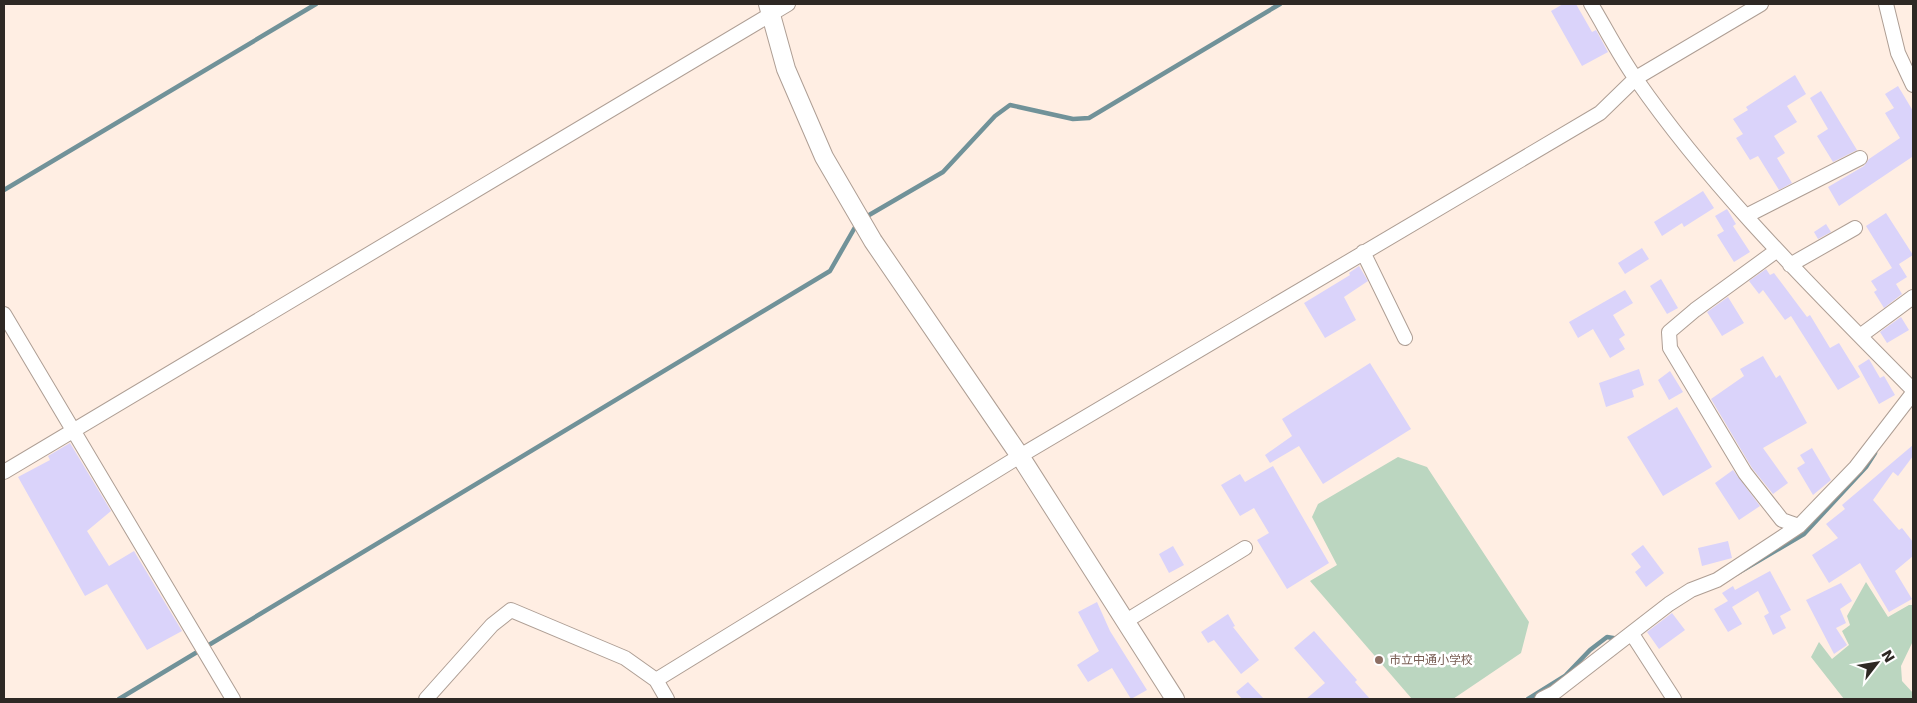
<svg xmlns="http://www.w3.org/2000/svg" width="1917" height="703" font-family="'DejaVu Sans','Noto Sans JP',sans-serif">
  <rect width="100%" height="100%" fill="#ffeee3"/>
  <path fill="#bbd6c0" d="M1398 457 1427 467 1529 622 1521 653 1453 699H1412L1310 581 1337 565 1312 517 1318 504Z
    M1866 582 1888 617 1909 605H1913V641L1901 666 1902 681 1913 693V699H1844L1811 657 1819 642 1832 659 1849 645 1842 631 1850 625 1847 616Z"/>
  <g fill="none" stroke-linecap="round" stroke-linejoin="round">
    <path stroke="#719299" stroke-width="4.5" d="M4 190 316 4
      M864 218 943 172 995 116 1010 105 1073 119 1089 118 1280 4
      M1736 574 1804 534 1866 467 1875 453
      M119 699 830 271 858 222
      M1528 699 1565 676 1590 650 1607 637 1619 639"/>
  </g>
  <path fill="#dad3fa" d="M1563 4H1576L1592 32 1596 30 1608 52 1582 66 1551 11Z
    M1795 75 1806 94 1787 106 1797 122 1774 136 1785 153 1777 158 1792 183 1779 190 1758 156 1750 160 1736 138 1743 134 1733 119 1748 110 1746 107Z
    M1898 86 1913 111V159L1912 157 1839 206 1828 187 1864 166 1869 159 1900 138 1885 113 1894 108 1885 94Z
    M1821 91 1857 150 1833 162 1817 136 1828 129 1810 98Z
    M1703 191 1714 208 1684 227 1682 223 1662 236 1654 222Z
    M1727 209 1736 224 1733 226 1750 252 1734 262 1717 235 1724 231 1715 216Z
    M1886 213 1913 255 1899 264 1907 277 1896 284 1902 294 1884 308 1874 292 1877 290 1871 281 1892 268 1866 226Z
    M1826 224 1831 232 1818 239 1814 232Z
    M1642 248 1649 259 1625 274 1618 263Z
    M1359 266 1368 281 1344 297 1356 320 1325 338 1304 303 1350 275 1349 273Z
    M1766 269 1770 275 1774 273 1807 317 1810 315 1830 348 1839 343 1860 377 1838 390 1791 316 1785 320 1763 290 1759 294 1749 281Z
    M1661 279 1678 308 1667 314 1650 286Z
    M1625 290 1633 303 1613 315 1625 335 1619 339 1625 349 1610 358 1593 329 1578 338 1569 322Z
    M1728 297 1744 323 1722 336 1707 312Z
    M1901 317 1909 330 1887 343 1880 332Z
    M1763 356 1776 378 1780 375 1807 423 1763 448 1788 483 1773 494 1752 468 1711 399 1744 376 1740 369Z
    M1869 359 1880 378 1884 376 1895 395 1879 404 1858 366Z
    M1370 363 1411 429 1323 484 1299 446 1270 463 1265 455 1292 436 1282 419Z
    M1639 369 1644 385 1632 390 1634 397 1606 407 1599 383Z
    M1670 371 1683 392 1669 400 1658 380Z
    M1677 407 1712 467 1663 496 1627 437Z
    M70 443 111 511 87 531 109 566 134 551 182 631 147 650 107 584 85 596 18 477 50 460 48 456Z
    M1913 445V456L1898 476 1893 472 1873 500 1899 530 1902 528 1913 542V556L1895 571 1912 599 1889 612 1860 563 1829 583 1812 555 1838 538 1826 524 1845 509 1842 505Z
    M1812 448 1831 480 1813 495 1797 468 1805 463 1800 455Z
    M1273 466 1329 563 1287 589 1257 540 1269 533 1254 508 1240 516 1221 485 1240 474 1245 482Z
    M1733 470 1760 506 1739 520 1715 483Z
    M1728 541 1732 558 1702 566 1698 548Z
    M1643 545 1664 573 1646 587 1635 572 1641 567 1631 554Z
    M1173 546 1184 565 1169 573 1159 554Z
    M1770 571 1791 610 1780 616 1786 628 1773 635 1764 616 1769 613 1758 591 1732 607 1742 624 1728 632 1714 609 1728 601 1722 593 1733 586 1735 590Z
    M1841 583 1852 601 1840 609 1846 623 1836 628 1847 645 1834 654 1806 600Z
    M1097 602 1110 631 1147 690 1131 699 1112 668 1088 682 1077 665 1099 651 1078 612Z
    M1672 613 1685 630 1659 649 1647 632Z
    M1228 614 1235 626 1233 627 1259 660 1241 674 1214 640 1208 643 1201 632Z
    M1314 631 1357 680 1355 682 1370 699H1306L1325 683 1294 648Z
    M1248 682 1264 699H1242L1236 692Z"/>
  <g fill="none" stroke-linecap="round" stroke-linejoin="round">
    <g stroke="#ae9e94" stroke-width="16">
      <path id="minor" d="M1591 4C1606 29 1619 55 1636 79 1715 193 1816 291 1913 390
        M1886 4 1898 53 1913 85
        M1746 216 1860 158
        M1776 251 1695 310 1669 332 1670 348 1745 473 1782 520 1799 526
        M1363 252 1405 338
        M1790 265 1855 228
        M4 314 233 699
        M1860 336 1913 297
        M4 472 788 4
        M1126 621 1245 548
        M1632 634 1674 699
        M426 699 492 625 511 610 625 658 656 680
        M667 699 656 680 1020 456 1600 113 1636 78 1761 4
        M1542 699 1554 693 1669 604 1691 590 1717 580 1799 526 1856 467 1913 393"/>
    </g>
    <g stroke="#ae9e94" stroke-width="20">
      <path id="tertiary" d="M768 4 786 69 824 157 873 241 1020 456 1175 699"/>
    </g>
    <use href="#minor" stroke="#fff" stroke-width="14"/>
    <use href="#tertiary" stroke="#fff" stroke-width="18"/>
  </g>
  <circle fill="#8d6e63" stroke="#fff" stroke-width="2" cx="1379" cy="660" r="5"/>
  <g text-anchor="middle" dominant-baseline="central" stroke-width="5" stroke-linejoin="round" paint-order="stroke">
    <g font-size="12" fill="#785e54" stroke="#fff" text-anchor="start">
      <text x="1389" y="660">市立中通小学校</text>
    </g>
  </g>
  <rect width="1917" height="703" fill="none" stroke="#2e2824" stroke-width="10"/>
  <g transform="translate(1877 663) rotate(59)" stroke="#ffffff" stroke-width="4" paint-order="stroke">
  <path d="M0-4L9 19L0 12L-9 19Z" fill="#2e2824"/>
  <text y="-8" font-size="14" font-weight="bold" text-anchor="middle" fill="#2e2824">N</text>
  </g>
</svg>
